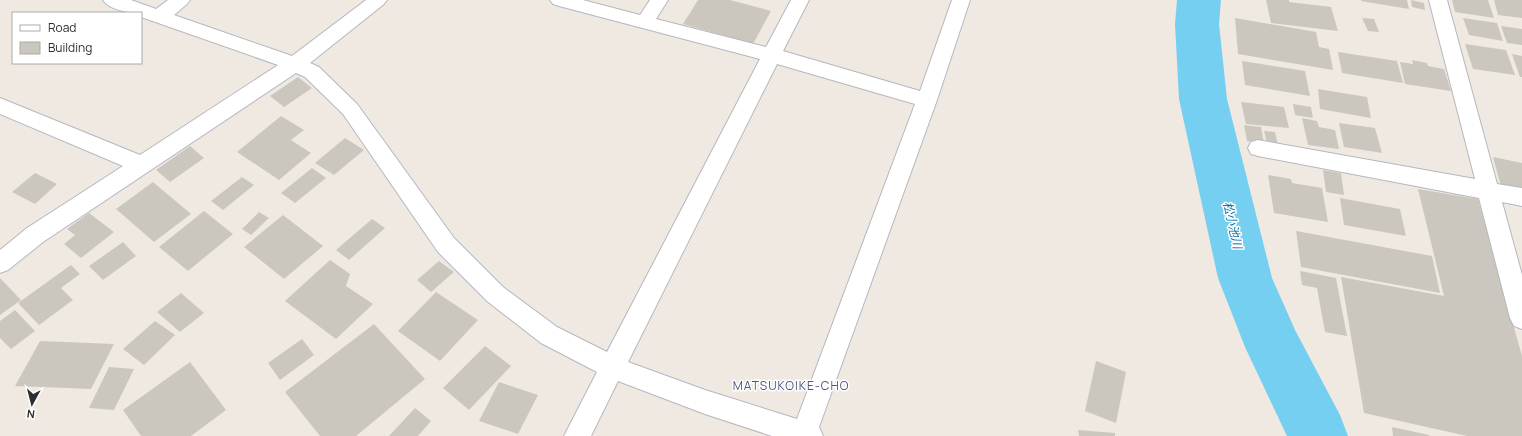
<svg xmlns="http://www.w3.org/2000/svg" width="1522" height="436" font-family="Manrope,'Noto Sans JP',sans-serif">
  <rect width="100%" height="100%" fill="#efe9e1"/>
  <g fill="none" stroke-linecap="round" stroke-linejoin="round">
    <path fill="#75cff0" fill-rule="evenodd" d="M1177 0H1221L1219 24 1227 99 1272 278 1295 330 1340 415 1348 436H1287L1245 347 1218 278 1179 99 1175 24Z"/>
  </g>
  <path fill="#cbc7bf" d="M698 0H730L771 11 753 44 683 24Z
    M1266 0H1289V2L1331 7 1338 31 1271 23Z
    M1361 0H1407L1409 9 1361 1Z
    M1411 0 1424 3 1425 10 1412 7Z
    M1452 0H1488L1494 18 1455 12Z
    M1494 0H1522V18L1498 15Z
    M1235 18 1316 32 1319 47 1329 49 1333 70 1238 54Z
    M1362 18 1374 19 1379 32 1368 31Z
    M1463 18 1497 23 1503 41 1469 35Z
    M1501 26 1522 29V45L1507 43Z
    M1465 44 1506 50 1515 75 1473 69Z
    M1338 52 1397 61 1403 83 1342 73Z
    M1512 54 1522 56V77H1520Z
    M1412 60 1427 63 1428 66 1444 69 1451 91 1405 84 1400 62 1413 64Z
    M1242 61 1305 71 1310 96 1245 85Z
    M298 77 312 88 284 107 270 96Z
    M1318 89 1367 97 1371 118 1320 109Z
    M1241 102 1284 107 1289 128 1246 124Z
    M1293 104 1311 107 1313 118 1295 115Z
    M281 116 304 130 291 140 311 153 279 180 237 152Z
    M1302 118 1317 121 1319 127 1335 130 1339 149 1308 145Z
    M1339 123 1375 128 1382 153 1344 147Z
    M1244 125 1261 127 1264 143 1247 141Z
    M1264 131 1275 132 1278 145 1267 143Z
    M345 138 364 150 334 175 315 163Z
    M190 146 204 158 170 182 156 170Z
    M1493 157 1522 163V190L1501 186Z
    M312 168 326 178 295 203 281 193Z
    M1323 170 1341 173 1344 195 1326 192Z
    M35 173 57 184 35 204 12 192Z
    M1268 175 1291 179 1292 183 1322 188 1328 222 1274 213Z
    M242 177 254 185 223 210 211 201Z
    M153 182 191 214 154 242 116 209Z
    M1418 189 1478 199 1522 356V436H1467L1364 413 1341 277 1444 296Z
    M1340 198 1400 209 1406 236 1344 225Z
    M204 211 233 234 188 271 159 247Z
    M259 212 269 218 251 235 242 229Z
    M89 213 114 232 81 258 64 244 75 235 67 229Z
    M283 215 323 246 284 279 244 247Z
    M372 219 385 228 349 260 336 250Z
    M1296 231 1432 256 1440 293 1301 267Z
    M123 242 136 256 103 280 89 266Z
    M330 260 350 274 346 286 373 304 336 339 285 301Z
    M439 261 454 272 431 292 417 280Z
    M71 265 80 274 61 288 73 300 39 325 18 303Z
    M1300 271 1336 278 1347 336 1325 332 1317 288 1302 285Z
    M0 278 21 300 0 315Z
    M436 292 478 320 440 361 398 331Z
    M181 293 204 313 180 332 157 312Z
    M15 310 35 331 11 349 0 338V321Z
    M155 321 175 335 144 365 123 349Z
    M374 324 425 379 356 436H320L285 392Z
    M302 339 314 355 280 380 268 363Z
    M40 341 114 344 91 389 15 386Z
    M485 346 511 366 469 410 443 388Z
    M1096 361 1126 372 1116 423 1085 411Z
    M190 362 226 410 191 436H141L123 410Z
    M109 367 134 369 114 410 89 408Z
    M499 382 538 395 518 434 479 421Z
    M415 408 431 421 418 436H389Z
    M1392 427 1429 435V436H1393Z
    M1078 430 1115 433V436H1079Z"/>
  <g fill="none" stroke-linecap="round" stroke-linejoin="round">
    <g stroke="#b4b7c1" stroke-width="2">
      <path id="minor" d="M103 0H131L156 9 168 0H190L187 4 174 15 292 56 366 0H387L384 4 310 63 319 67 357 104 454 238 503 287 557 327 607 352 760 59 559 6 553 4 550 0H583L640 15 650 0H668L656 19 766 47 791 0H809L783 51 920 91 952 0H970L937 100 819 427 823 436H772L705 414 618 381 591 436H564L597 372 541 343 487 301 438 252 343 114 305 77 296 73 43 242 8 270 0 273V250L27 228 123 166 0 114V98L140 155 278 65 141 17V13C130 13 109 10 103 0ZM777 64 915 104 797 419 705 390 628 362Z
        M1429 0H1447L1497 184 1522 188V206L1502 202 1522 275V329L1514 326 1510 318 1479 198 1258 156 1251 154 1248 148 1251 142 1258 140 1475 179Z"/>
    </g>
    <use href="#minor" fill="#fff" fill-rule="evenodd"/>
  </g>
  <g text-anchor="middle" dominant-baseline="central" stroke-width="3" stroke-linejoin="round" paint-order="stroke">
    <g font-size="12" font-style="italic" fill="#0d6fa3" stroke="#fff">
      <text transform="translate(1233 225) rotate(77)">松小池川</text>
    </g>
    <g font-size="12" letter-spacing="1" fill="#4d5680" stroke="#fff">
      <text x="791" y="385">MATSUKOIKE-CHO</text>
    </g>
  </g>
  <rect x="12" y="12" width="130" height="52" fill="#ffffff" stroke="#ababab"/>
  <rect x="20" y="25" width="20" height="6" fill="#ffffff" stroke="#ababab"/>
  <text x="48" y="32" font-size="12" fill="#2e2e2e">Road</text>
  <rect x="20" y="42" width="20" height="12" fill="#cbc7bf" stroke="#ababab"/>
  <text x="48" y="52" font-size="12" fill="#2e2e2e">Building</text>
  <g transform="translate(32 404) rotate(187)" stroke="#ffffff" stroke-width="3" paint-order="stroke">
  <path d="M0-3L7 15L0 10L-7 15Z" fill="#2e2e2e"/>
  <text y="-6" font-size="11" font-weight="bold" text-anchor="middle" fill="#2e2e2e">N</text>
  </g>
</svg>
